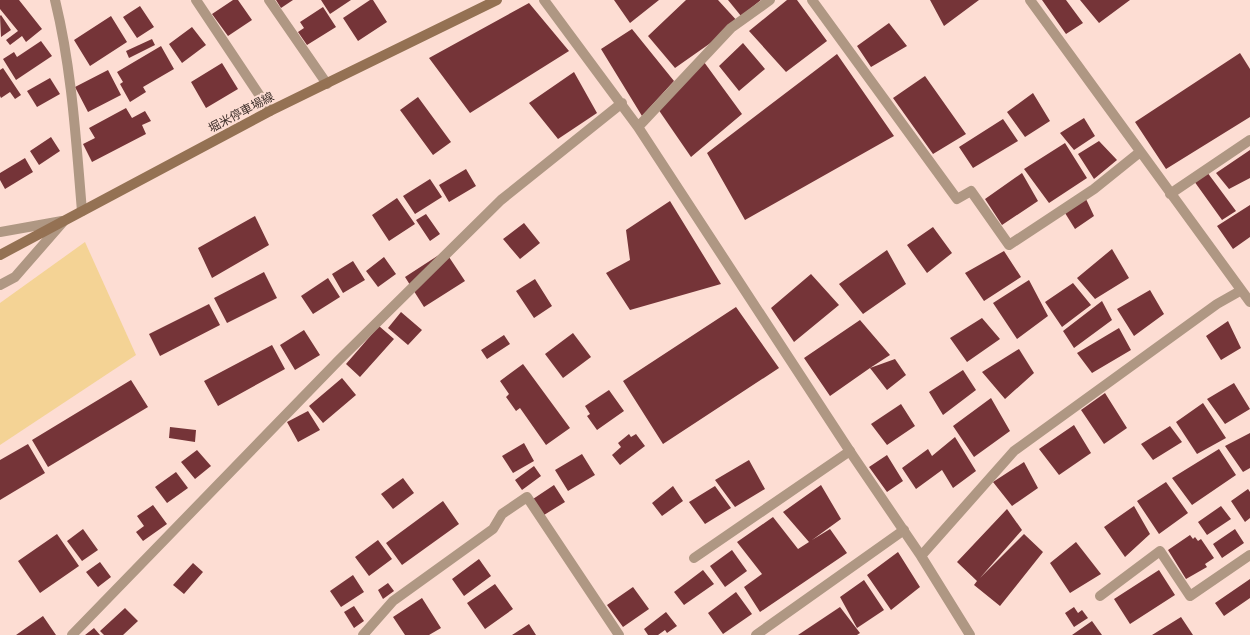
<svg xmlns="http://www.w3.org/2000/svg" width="1250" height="635" font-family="Poppins,'Noto Sans JP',sans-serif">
  <rect width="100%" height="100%" fill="#fdddd3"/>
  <path fill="#f4d395" d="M85 242 136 355 0 445V303Z"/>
  <path fill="#753438" d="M0 0H19L42 29 26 42 22 36 10 45 6 40 18 31 0 9Z
    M233 0H238L252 20 228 36 212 14Z
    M276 0H293L281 8Z
    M321 0H351L330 14Z
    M370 0H373L387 22 358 41 343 18Z
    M614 0H659L630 23Z
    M686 0H718L739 23 675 68 648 36Z
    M728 0H761L741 16Z
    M787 0H797L827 41 786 72 749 31Z
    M930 0H979L944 26Z
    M1042 0H1066L1083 23 1066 34Z
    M1080 0H1130L1099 23Z
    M529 3 569 51 470 113 429 58Z
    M140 6 154 27 137 38 123 17Z
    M323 7 336 27 307 45 298 32 304 28 300 22Z
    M1 15 11 30 1 37 0 16Z
    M111 16 127 42 90 66 74 40Z
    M889 23 907 46 871 67 857 46Z
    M192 27 206 45 182 63 169 44Z
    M632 29 674 81 642 116 601 49Z
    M152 39 155 45 129 58 126 51Z
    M41 41 52 56 16 80 3 59 14 52 17 57Z
    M743 43 765 69 739 91 719 66Z
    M161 46 174 69 143 87 146 92 130 102 120 84 123 82 117 72Z
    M1240 53 1250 69V117L1166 169 1135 122Z
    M837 54 894 136 745 220 707 153Z
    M704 62 742 114 691 157 658 109Z
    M222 63 238 89 206 108 191 82Z
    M3 68 21 95 15 99 10 92 1 98 0 96V70Z
    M108 70 121 95 88 112 75 87Z
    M574 72 597 113 558 139 529 103Z
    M925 76 966 134 933 154 893 98Z
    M50 78 60 94 37 107 27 91Z
    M1033 93 1050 121 1025 137 1007 112Z
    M418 97 451 142 433 155 400 110Z
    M126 108 132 118 145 111 151 121 142 125 146 134 92 162 83 144 95 138 89 128Z
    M1084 118 1095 136 1074 150 1060 133Z
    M1003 119 1018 141 973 168 959 147Z
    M51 137 60 151 39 165 30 151Z
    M1099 141 1117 160 1094 179 1078 154Z
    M1065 143 1087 178 1049 203 1024 169Z
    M1250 150V178L1229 189 1216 173Z
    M25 158 33 172 5 189 0 180V173Z
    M466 169 476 186 449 202 439 185Z
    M1207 172 1236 211 1222 220 1194 181Z
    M1022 173 1038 201 1002 225 985 199Z
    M430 179 442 197 415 214 403 196Z
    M397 198 415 224 389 241 372 215Z
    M1086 199 1094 216 1075 229 1065 213Z
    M670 201 721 284 630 310 606 273 630 260 626 230Z
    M1250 205V237L1233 249 1217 226Z
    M426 214 440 234 430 241 416 220Z
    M255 216 269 245 212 278 198 248Z
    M524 223 540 243 520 259 503 239Z
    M933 227 952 253 927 273 907 245Z
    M1112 249 1129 278 1095 299 1077 278Z
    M887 250 906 284 863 314 839 284Z
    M445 251 465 281 424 307 405 277Z
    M1004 251 1021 277 984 301 965 273Z
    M384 257 396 274 378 287 366 271Z
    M353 261 365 280 343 293 332 274Z
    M264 272 277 298 227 323 214 298Z
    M811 274 839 305 794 342 771 308Z
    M328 278 340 297 313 314 301 296Z
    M535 279 552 306 534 318 516 291Z
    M1029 280 1048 316 1017 339 993 303Z
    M1073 283 1091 305 1062 327 1045 302Z
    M1150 290 1164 314 1134 336 1117 309Z
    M1102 301 1112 320 1074 348 1063 331Z
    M209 304 220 325 160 356 149 334Z
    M736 307 779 368 663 444 623 381Z
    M401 312 422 330 408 345 388 328Z
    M982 318 1000 339 967 362 950 338Z
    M860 320 890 355 870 368 895 359 906 375 887 390 870 368 830 396 804 358Z
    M1228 321 1241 348 1221 360 1206 336Z
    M379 326 394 339 360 377 346 364Z
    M1119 328 1131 350 1092 373 1077 353Z
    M304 330 320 355 295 370 280 345Z
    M573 333 591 357 563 378 545 354Z
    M504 335 510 344 487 359 481 350Z
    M272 345 285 369 218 406 204 381Z
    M1019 349 1034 373 1005 399 982 372Z
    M523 364 570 428 546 445 520 408 516 411 506 397 509 394 500 381Z
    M963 370 976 390 943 415 929 392Z
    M342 378 356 395 323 423 309 406Z
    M131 380 148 407 48 467 32 440Z
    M1234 383 1250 409 1225 424 1207 399Z
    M609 390 624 411 597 430 587 416 590 414 585 406Z
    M1105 393 1127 428 1104 444 1081 410Z
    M991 398 1010 431 974 457 953 426Z
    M1203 403 1226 438 1197 454 1176 422Z
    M901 404 915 426 887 445 871 424Z
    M308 411 320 430 298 442 287 422Z
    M1074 425 1091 453 1059 475 1039 449Z
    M1170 426 1182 442 1153 460 1141 444Z
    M170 427 196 430 195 442 169 438Z
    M1250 433V468L1243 472 1225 446Z
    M629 434 631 437 636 434 645 446 620 465 612 455 621 447 618 443Z
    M955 437 976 471 953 488 942 470 916 489 902 468 928 449 932 456Z
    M524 443 534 461 513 473 502 456Z
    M28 444 45 473 0 500V460Z
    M1219 449 1236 475 1192 505 1172 478Z
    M197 450 211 466 195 479 181 462Z
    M582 454 595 475 568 491 555 470Z
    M887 455 903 481 887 492 869 467Z
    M749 460 765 489 735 507 715 480Z
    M1024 462 1038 488 1012 506 993 482Z
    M534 466 541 476 522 490 515 480Z
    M176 472 188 488 167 503 155 487Z
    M403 478 414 493 393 509 381 494Z
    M1166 482 1188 513 1159 534 1137 501Z
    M554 485 565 502 544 515 533 499Z
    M821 485 841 519 812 540 830 529 847 553 760 612 744 587 762 574 737 542 773 517 798 549 809 542 783 512Z
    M673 486 683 501 662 516 652 503Z
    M715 486 731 508 705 524 689 502Z
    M1248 489 1250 492V518L1245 522 1231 501Z
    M443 501 459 524 402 565 386 543Z
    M153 505 167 524 143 541 136 532 144 526 137 516Z
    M1134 506 1150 534 1125 557 1104 527Z
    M1221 506 1231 519 1207 535 1198 522Z
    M1007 509 1022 530 980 578 1024 534 1043 552 1000 606 974 585 977 581 957 562Z
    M83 529 98 550 82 561 67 541Z
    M1235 529 1244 543 1222 558 1213 544Z
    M57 534 79 566 40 593 18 561Z
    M1190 535 1193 539 1195 537 1198 541 1201 539 1214 558 1205 564 1207 567 1186 579 1168 550Z
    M378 540 392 559 369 576 355 557Z
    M1076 542 1101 574 1070 593 1050 563Z
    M732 550 747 571 725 587 710 566Z
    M898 552 920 587 891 610 867 575Z
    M479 559 491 576 464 596 452 579Z
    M100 562 111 577 98 587 86 572Z
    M193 563 203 572 184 594 173 585Z
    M703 570 714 584 684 605 674 592Z
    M1159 570 1175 595 1130 624 1114 599Z
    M353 575 364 592 341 607 330 591Z
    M1250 579V598L1224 616 1215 603Z
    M864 580 884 610 857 628 840 597Z
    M388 583 394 591 383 599 378 590Z
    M495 584 513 609 485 629 467 603Z
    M633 587 649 609 623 627 607 605Z
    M736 592 752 614 723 634 708 613Z
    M422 598 441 628 429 635H405L393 617Z
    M354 606 364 621 354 628 344 612Z
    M840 607 860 633 857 635H798Z
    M1074 607 1078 613 1082 610 1088 618 1074 627 1065 613Z
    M125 608 138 621 123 635H104L100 631Z
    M666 612 677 626 667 633 665 630 658 635H648L644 629Z
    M43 616 56 635H16Z
    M1181 617 1193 635H1152Z
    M1092 621 1102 635H1072Z
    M529 624 536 635H512Z
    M94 628 100 635H85Z"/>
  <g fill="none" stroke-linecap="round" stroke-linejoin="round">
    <path stroke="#af9783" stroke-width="10" d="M694 558 850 451
      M1100 596 1160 551 1190 596 1250 555
      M756 635 904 530"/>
    <path stroke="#af9783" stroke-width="10" d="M55 0C72 69 76 141 82 211
      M196 0 270 111
      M269 0 327 84
      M544 0 638 127 853 456 921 556 970 635
      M812 0 957 199 971 191 1009 245 1094 189 1140 152
      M1030 0 1250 302
      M638 127 731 28 770 0
      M1170 194 1250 140
      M0 232 62 221
      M0 285 15 277 63 222
      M921 556 1014 451 1217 304 1240 291
      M72 635 339 360 501 200 622 103
      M363 635 393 601 493 529 502 514 527 497 619 635"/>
    <path stroke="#947153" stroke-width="10" d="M0 255 270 111 497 0"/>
  </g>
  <g text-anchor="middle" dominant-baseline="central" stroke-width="4" stroke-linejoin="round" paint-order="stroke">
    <g font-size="12" fill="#40312c" stroke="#fdddd3">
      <text transform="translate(241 112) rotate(-28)">堀米停車場線</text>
    </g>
  </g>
</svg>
